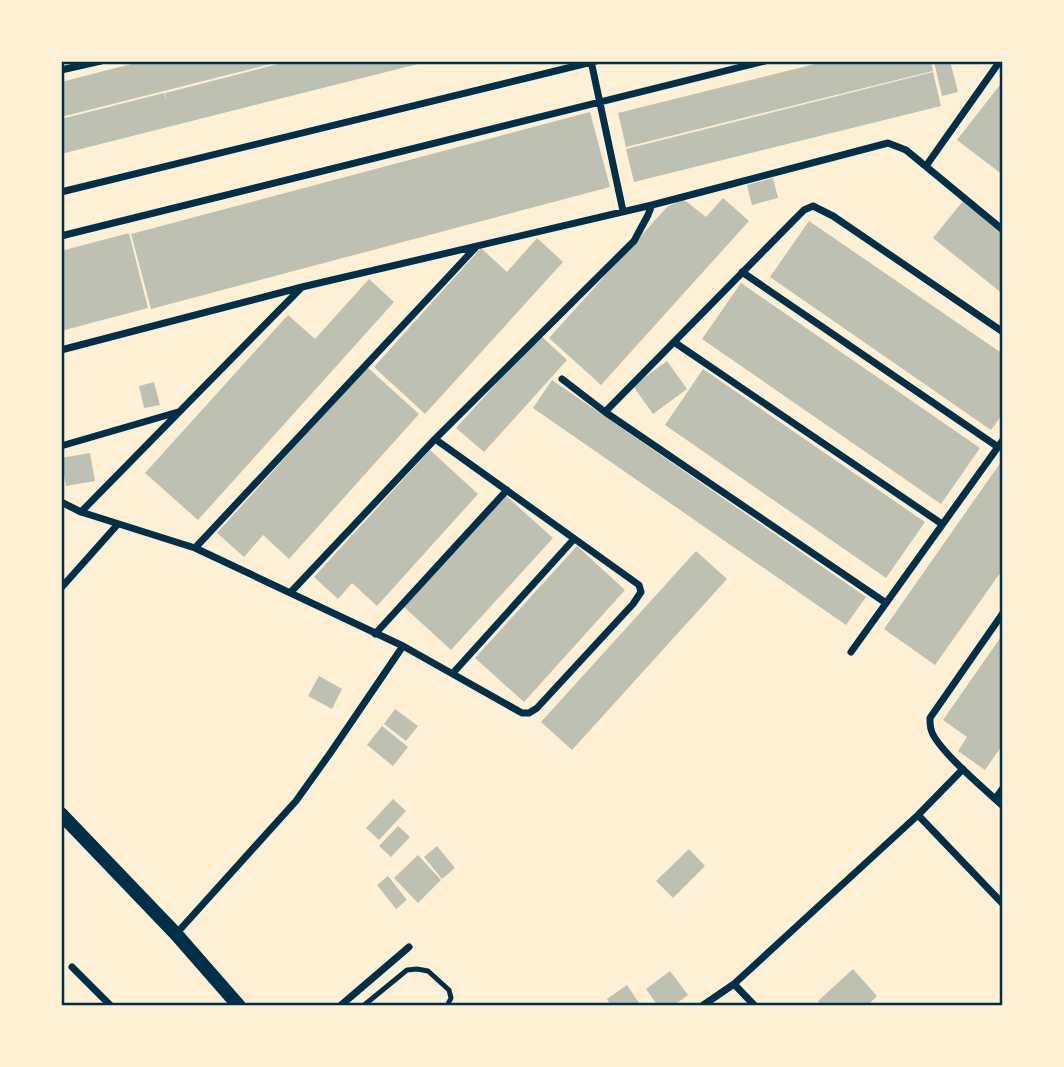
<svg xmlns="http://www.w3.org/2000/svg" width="1064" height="1067" font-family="'Space Grotesk',sans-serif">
  <rect width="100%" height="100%" fill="#fdf0d5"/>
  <path fill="#bec0b2" d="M143 61H279V62L61 117V82Z
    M290 61 426 62 61 154V119L164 93 166 100 165 93Z
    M827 61H931L933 71 626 147 618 113Z
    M939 61H950L958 92 942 96 934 62Z
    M933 72 941 106 634 182 626 149Z
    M1003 81V175L957 140Z
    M590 112 610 187 151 309 131 234Z
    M773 178 778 198 752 205 747 185Z
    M723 198 749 221 601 385 549 338 667 207 683 199 706 217Z
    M963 201 1003 234V294L933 238Z
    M809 221 1003 354V413L991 430 770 277Z
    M129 233 148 308 61 331V251Z
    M537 238 563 262 425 414 374 367 481 248 507 272Z
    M369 279 394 302 198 520 145 473 288 315 315 339Z
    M741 283 980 448 941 504 702 339Z
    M540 335 567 360 484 452 456 428Z
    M667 361 687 389 653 414 633 386Z
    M367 367 419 414 289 559 263 535 244 557 217 533Z
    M703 369 925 522 886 578 665 425Z
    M552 380 866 597 846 625 533 408Z
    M154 382 160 405 144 408 139 386Z
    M430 450 478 494 377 606 352 583 338 599 314 577Z
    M90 453 95 481 66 486 61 458Z
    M1003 459V569L935 665 884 629Z
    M504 494 553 538 451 650 403 606Z
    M577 546 625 590 524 702 475 658Z
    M696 551 727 579 572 750 541 722Z
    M1003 634V744L985 770 958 751 967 737 943 720Z
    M319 676 342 689 332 709 308 696Z
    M395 709 418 726 406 741 384 724Z
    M382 726 408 747 393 766 367 745Z
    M393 799 406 811 379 840 366 828Z
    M398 826 410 837 391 857 379 846Z
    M437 846 455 868 442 879 424 857Z
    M689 849 705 866 673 898 656 881Z
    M418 855 441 880 418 903 394 878Z
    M388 876 407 900 396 909 377 885Z
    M853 969 877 996 867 1006H822L818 1001Z
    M670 971 688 995 673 1006H658L646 989Z
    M627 985 641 1006H611L607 999Z"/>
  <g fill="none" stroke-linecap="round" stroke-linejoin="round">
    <path stroke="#003049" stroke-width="5" d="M363 1006 407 970 417 969 428 971 449 990 451 998 447 1006"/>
    <path stroke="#003049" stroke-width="7" d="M591 61 623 211
      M61 70 101 61
      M926 166 1000 61
      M61 192 596 61
      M61 236 765 61
      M742 272 998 447
      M674 342 942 524
      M61 350 302 287 652 205 888 143 906 150 1003 230
      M562 379 605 412 886 603
      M605 412 794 220 804 210 813 206 833 216 1003 332
      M61 446 178 412
      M61 502 81 512 195 548 403 646 522 713H529L537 708 633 604 641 592 639 585 435 439
      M81 512 301 288
      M195 548 476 247
      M61 588 118 524
      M290 593 435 439 634 241 648 215 652 205
      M1003 613 930 718C930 722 930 726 931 729 934 747 988 792 1003 806
      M375 634 507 490
      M851 652 1003 440
      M453 673 574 539
      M995 799 1003 788
      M918 815 1003 904
      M176 934 296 801 331 752 403 646
      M72 967 111 1006
      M734 984 755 1006
      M340 1006 409 947
      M702 1006 734 984 918 815 963 769"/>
    <path stroke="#003049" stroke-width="14" d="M61 814 176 934 239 1006"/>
  </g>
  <rect width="1064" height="1067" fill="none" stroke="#fdf0d5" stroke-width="126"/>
  <rect x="63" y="63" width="938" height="941" fill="none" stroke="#003049" stroke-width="2.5"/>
</svg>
